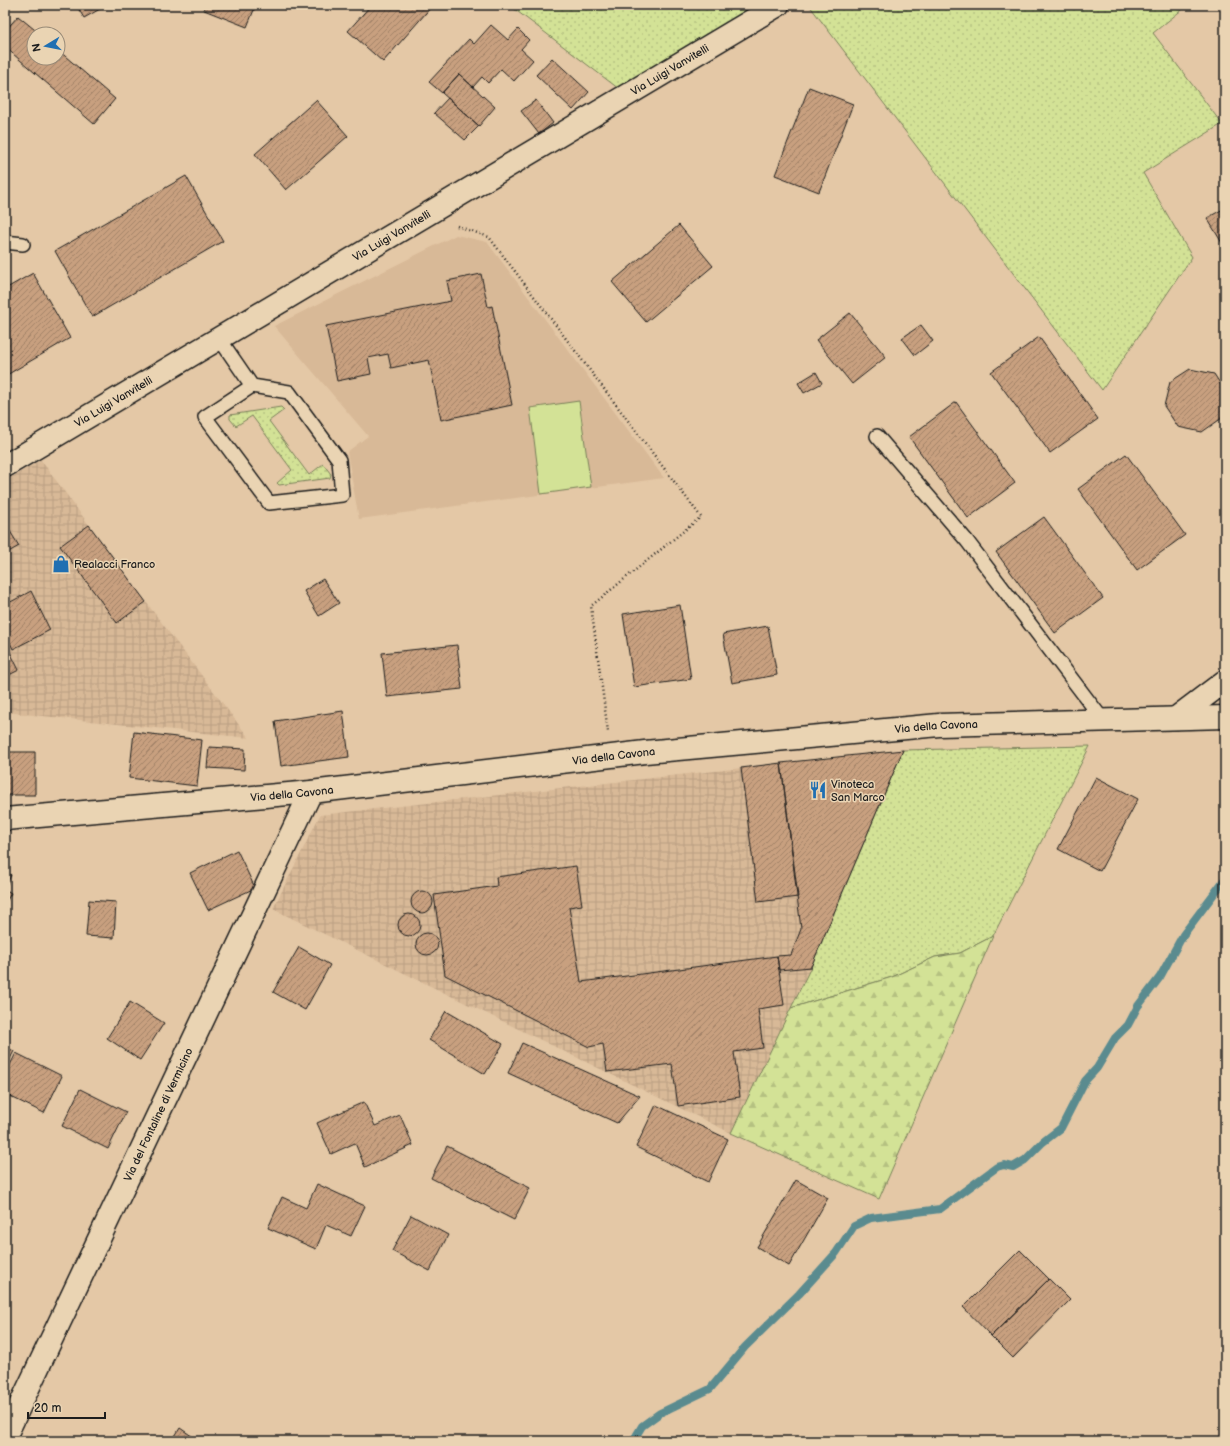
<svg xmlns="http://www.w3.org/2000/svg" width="1230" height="1446" font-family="'Balsamiq Sans',sans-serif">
  <defs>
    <pattern id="industrial-grid" width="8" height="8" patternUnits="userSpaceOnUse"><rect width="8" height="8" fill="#d8b997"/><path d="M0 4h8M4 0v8" fill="none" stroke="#b99e82"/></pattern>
    <pattern id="grass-dots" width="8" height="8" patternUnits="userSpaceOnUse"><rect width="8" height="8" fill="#d3e296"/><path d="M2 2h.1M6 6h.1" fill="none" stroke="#b5c181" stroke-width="1.8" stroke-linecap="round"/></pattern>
    <pattern id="forest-firs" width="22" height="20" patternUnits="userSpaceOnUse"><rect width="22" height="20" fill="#d3e296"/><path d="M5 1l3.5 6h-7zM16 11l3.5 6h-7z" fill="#b5c181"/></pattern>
    <pattern id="building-hatch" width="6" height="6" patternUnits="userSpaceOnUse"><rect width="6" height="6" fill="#c8a07f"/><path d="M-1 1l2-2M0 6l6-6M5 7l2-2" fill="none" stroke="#a28267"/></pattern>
  </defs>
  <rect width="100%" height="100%" fill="#e4c8a6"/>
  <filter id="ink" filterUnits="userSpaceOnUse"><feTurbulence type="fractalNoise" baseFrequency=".025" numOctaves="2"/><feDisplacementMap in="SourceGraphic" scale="8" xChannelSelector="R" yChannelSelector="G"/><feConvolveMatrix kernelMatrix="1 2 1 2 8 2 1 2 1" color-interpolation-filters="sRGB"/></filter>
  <g filter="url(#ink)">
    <path fill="#d8b997" d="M456 235 487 242 664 478 359 519 347 452 368 436 274 326Z"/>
    <path fill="url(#industrial-grid)" d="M41 460 146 602 249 738 5 712V481Z
      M903 750 811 967 731 1133 273 909 320 815Z"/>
    <path fill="url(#grass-dots)" stroke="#787f59" d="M509 5H778L627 95Z
      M809 5H1188L1153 33 1222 124 1143 173 1192 257 1102 390Z
      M281 407 284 410 269 421 309 475 323 464 331 474 330 478 279 485 277 483 292 470 252 416 236 426 230 419V415Z
      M1090 746 993 936 960 953 935 957 892 977 791 1008 811 967 903 750Z"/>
    <path fill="url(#forest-firs)" stroke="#787f59" d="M993 936 879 1199 731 1133 791 1008 892 977 935 957 960 953Z"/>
    <path fill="#d3e296" stroke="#787f59" d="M579 401 591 487 541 494 530 408Z"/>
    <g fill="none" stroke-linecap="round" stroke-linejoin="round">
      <path stroke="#5a8b8f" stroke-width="8" d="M633 1441 642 1426 660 1413 710 1389 745 1347 799 1294 836 1253 854 1226 871 1218 940 1209 997 1167 1004 1165 1013 1167 1025 1160 1043 1142 1061 1128 1085 1081 1097 1068 1115 1038 1128 1025 1138 1006 1160 977 1183 935 1225 879"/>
    </g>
    <path fill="url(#building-hatch)" stroke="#1c1c1c" d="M76 5H107L84 18Z
      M206 5H256L247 27 204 10Z
      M371 5H433L383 62 348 31Z
      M18 16 40 34H34V58H58V50L115 99 94 124 5 47V31Z
      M491 25 508 40 518 29 529 40 521 49 533 60 514 81 501 69 488 83 482 77 473 87 459 74 442 93 429 82 469 39 474 44Z
      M552 58 589 92 573 110 536 75Z
      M459 74 495 107 479 126 442 93Z
      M809 87 853 104 819 192 775 175Z
      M448 98 479 126 465 140 434 113Z
      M316 100 348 136 286 190 255 154Z
      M536 100 553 123 539 134 521 111Z
      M186 176 223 241 92 317 55 251Z
      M1225 208V248L1207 218Z
      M679 225 713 266 646 322 612 282Z
      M33 273 70 338 5 376V289Z
      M481 274 488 307 492 306 512 405 441 420 429 360 391 368 388 354 368 358 371 374 337 381 326 326 451 301 447 281Z
      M850 313 886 357 852 384 816 340Z
      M921 325 933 341 915 355 902 338Z
      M1039 337 1098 419 1050 453 991 372Z
      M1190 369 1214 374 1225 391V406L1222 418 1202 432 1178 427 1164 406 1170 382Z
      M816 372 822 383 804 393 798 383Z
      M956 402 1015 483 968 518 909 437Z
      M1126 454 1185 535 1137 570 1078 489Z
      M1044 517 1103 598 1055 633 996 552Z
      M5 523 19 546 5 554Z
      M89 525 146 602 117 623 60 546Z
      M323 579 339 603 319 616 304 591Z
      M31 591 50 630 13 649 5 632V605Z
      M680 605 691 679 634 687 623 614Z
      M768 626 777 675 732 683 723 634Z
      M5 642 19 670 5 677Z
      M457 645 462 689 387 697 382 653Z
      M343 711 349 757 281 766 275 721Z
      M134 732 202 740 197 786 129 778Z
      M209 747 245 749 244 770 207 768Z
      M903 750 811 967 779 970 777 956 791 955 801 929 781 763Z
      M5 752H35V795H5Z
      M781 763 798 897 758 902 741 768Z
      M1096 777 1138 799 1100 871 1058 849Z
      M237 850 255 888 208 910 190 873Z
      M576 866 582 905 569 907 581 982 777 956 784 1005 758 1009 763 1048 734 1052 740 1097 678 1106 672 1064 607 1072 603 1044 589 1047 445 975 434 895 497 886 496 877Z
      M5 874 11 875 5 888Z
      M5 889 11 893 5 904Z
      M411 902a11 11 0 1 1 22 0a11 11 0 1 1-22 0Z
      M89 900 116 902 114 938 86 936Z
      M398 925a11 11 0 1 1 22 0a11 11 0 1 1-22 0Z
      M416 944a11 11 0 1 1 22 0a11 11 0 1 1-22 0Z
      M299 947 330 965 305 1010 273 992Z
      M130 1002 164 1023 140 1060 107 1038Z
      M446 1011 503 1044 485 1074 429 1040Z
      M522 1043 640 1096 617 1123 508 1073Z
      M5 1047 14 1051 5 1069Z
      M16 1053 62 1076 44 1113 5 1094V1075Z
      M80 1089 126 1112 108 1149 62 1126Z
      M364 1102 375 1126 400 1115 413 1145 365 1167 355 1143 331 1154 317 1123Z
      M656 1105 728 1139 708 1182 636 1147Z
      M447 1146 530 1188 514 1220 431 1178Z
      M796 1180 828 1198 789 1266 757 1247Z
      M317 1184 365 1206 351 1236 326 1225 316 1249 268 1228 282 1197 306 1208Z
      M411 1215 448 1235 430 1271 392 1251Z
      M1020 1250 1049 1279 991 1336 963 1307Z
      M1049 1279 1070 1300 1013 1358 991 1336Z
      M180 1428 199 1441H172Z"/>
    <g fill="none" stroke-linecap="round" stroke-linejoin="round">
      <g stroke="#1c1c1c" stroke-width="16">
        <path id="service" d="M5 242 23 244
          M219 338 252 386 289 392 339 460 342 495 269 503 205 417 252 386
          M877 436 967 541 1103 720"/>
      </g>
      <g stroke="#1c1c1c" stroke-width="25">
        <g id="minor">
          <path id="s1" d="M5 466 778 5"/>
          <path d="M1176 718 1225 681"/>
          <path id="s2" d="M5 1437 311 792"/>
        </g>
      </g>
      <g stroke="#1c1c1c" stroke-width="25">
        <g id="secondary">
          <path id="s3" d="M5 819 311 792 645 752 939 725 1225 717"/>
        </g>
      </g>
      <path stroke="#1c1c1c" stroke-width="2.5" stroke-dasharray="1 3" stroke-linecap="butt" d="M457 226 489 237 701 517 591 606 608 732"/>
      <use href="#service" stroke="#ead4b3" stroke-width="13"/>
      <use href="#minor" stroke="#ead4b3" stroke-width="22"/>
      <use href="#secondary" stroke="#ead4b3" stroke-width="22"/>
    </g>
  </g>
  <defs>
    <g id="shop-bare" transform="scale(1.38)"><path d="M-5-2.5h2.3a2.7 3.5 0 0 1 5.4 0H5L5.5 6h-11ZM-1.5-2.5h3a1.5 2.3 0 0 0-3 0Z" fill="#1f6fb2" stroke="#ead4b3" stroke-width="2.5" paint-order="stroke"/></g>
    <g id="restaurant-bare" transform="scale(1.38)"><path d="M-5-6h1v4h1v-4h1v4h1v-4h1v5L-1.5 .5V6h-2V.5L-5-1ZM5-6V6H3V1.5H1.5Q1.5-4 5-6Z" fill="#1f6fb2" stroke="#ead4b3" stroke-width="2.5" paint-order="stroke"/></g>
  </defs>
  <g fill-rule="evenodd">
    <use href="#shop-bare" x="61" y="564"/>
    <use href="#restaurant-bare" x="818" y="790"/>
  </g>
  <g text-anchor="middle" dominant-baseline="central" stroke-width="3" stroke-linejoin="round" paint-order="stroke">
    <g font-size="11" fill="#1c1c1c" stroke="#ead4b3">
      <text stroke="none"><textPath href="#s1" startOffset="774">Via Luigi Vanvitelli</textPath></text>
      <text stroke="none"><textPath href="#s1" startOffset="450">Via Luigi Vanvitelli</textPath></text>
      <text stroke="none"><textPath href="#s1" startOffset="126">Via Luigi Vanvitelli</textPath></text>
      <text stroke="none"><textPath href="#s3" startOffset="936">Via della Cavona</textPath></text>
      <text stroke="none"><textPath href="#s3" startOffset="612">Via della Cavona</textPath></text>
      <text stroke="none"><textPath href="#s3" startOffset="288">Via della Cavona</textPath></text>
      <text stroke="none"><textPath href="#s2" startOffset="357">Via del Fontaline di Vermicino</textPath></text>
    </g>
    <g font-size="11" fill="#1c1c1c" stroke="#ead4b3" text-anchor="start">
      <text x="74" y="564">Realacci Franco</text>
      <text x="831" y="784">Vinoteca<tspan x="831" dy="13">San Marco</tspan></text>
    </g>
  </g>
  <rect width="1230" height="1446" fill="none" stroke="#ead4b3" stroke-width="20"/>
  <rect x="10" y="10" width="1210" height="1426" fill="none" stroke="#1c1c1c" stroke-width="1.5" filter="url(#ink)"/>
  <g transform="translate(46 46) rotate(260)"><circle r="19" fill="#ead4b3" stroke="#988a77"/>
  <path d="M0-3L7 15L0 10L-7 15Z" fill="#1f6fb2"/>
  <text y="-6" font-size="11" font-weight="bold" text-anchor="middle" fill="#1c1c1c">N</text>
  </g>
  <path d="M28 1412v6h77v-6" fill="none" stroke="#1c1c1c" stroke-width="2"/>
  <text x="34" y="1412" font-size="12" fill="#1c1c1c" stroke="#ead4b3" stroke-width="3" paint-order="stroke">20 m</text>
</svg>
